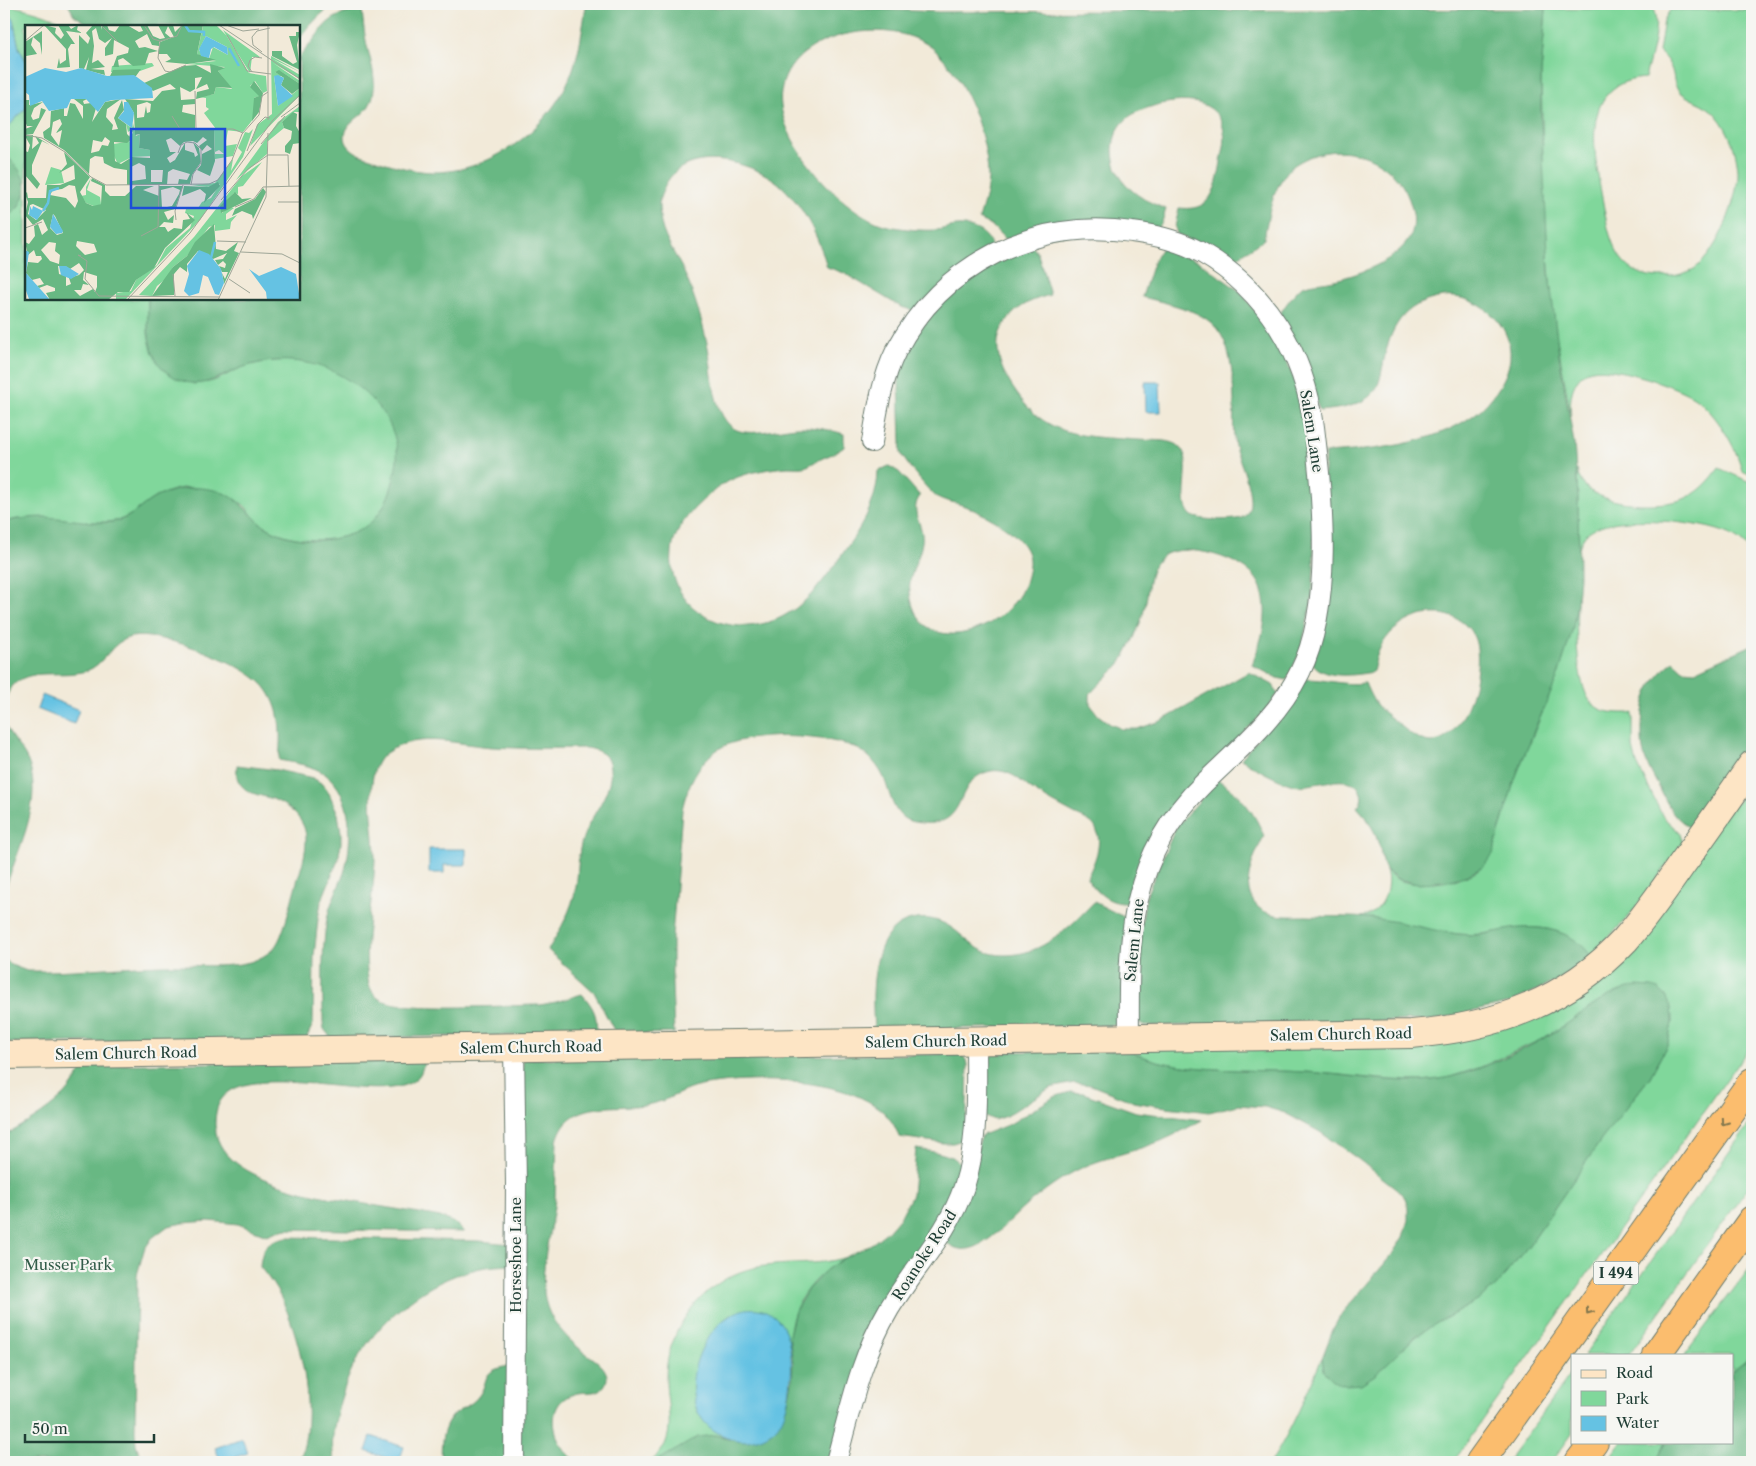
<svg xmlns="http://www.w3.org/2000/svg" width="1756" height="1466" font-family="'Libre Caslon Text',serif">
  <rect width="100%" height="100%" fill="#f6f6f2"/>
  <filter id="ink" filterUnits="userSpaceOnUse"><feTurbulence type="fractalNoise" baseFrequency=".02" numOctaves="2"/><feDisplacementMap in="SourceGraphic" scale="10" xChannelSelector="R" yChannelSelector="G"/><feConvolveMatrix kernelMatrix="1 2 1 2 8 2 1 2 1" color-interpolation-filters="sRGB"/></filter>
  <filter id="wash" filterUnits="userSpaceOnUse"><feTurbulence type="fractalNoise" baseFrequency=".0096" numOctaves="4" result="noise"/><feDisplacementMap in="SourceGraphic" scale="20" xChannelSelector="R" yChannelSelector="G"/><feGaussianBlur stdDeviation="1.12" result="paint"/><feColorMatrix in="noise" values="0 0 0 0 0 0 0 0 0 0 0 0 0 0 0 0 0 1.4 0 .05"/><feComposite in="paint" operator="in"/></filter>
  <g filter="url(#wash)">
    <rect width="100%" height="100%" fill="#f2ead9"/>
    <path fill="#80d79b" stroke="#508a68" d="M4 5C28 8 49 15 71 26H26V61L19 48 13 19 4 8Z
      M1546 9H1653C1661 25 1649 61 1645 78 1581 82 1593 148 1601 192 1608 228 1611 275 1658 277 1670 277 1683 275 1694 269 1717 254 1739 198 1738 171 1737 152 1729 130 1717 116 1705 101 1686 101 1677 88 1674 84 1674 79 1673 74 1671 65 1666 58 1659 52L1664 20 1670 10H1752V475L1742 471C1737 447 1715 412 1695 398 1677 386 1605 361 1586 372 1571 381 1569 401 1571 417L1553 317 1544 202 1541 74Z
      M26 108V299H148V334L151 346 193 384C198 383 204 383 209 382 220 380 232 371 243 367 265 360 292 358 314 364 350 373 388 404 396 441 400 457 396 478 390 493 383 512 369 529 349 535 320 544 284 541 259 522 252 517 248 507 241 503 235 499 206 490 198 488 182 485 160 493 148 502 137 510 129 518 115 521 104 523 90 522 78 521 58 521 37 520 17 519L4 522V221L20 204 11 160 4 156V131Z
      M1719 468 1752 483V554C1746 545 1739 539 1729 534 1701 521 1615 513 1590 531 1583 535 1580 543 1579 550L1577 470C1582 507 1654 508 1681 500 1698 494 1709 482 1719 468Z
      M1577 602C1576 624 1575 693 1595 706 1605 714 1620 713 1633 713V748L1637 764 1663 817 1680 833 1683 843 1631 914 1591 956C1582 948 1571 937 1561 933 1527 919 1493 938 1459 934 1426 931 1394 920 1361 917 1382 914 1392 889 1386 870 1391 876 1397 880 1405 882 1422 887 1473 881 1484 865 1500 843 1503 813 1512 787 1535 725 1567 667 1577 602Z
      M1752 785V1044L1453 1462H1271C1292 1429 1307 1393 1322 1358L1324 1371 1333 1380 1394 1355 1426 1329 1479 1300 1496 1286 1529 1245 1601 1140 1650 1077 1668 1043 1672 1023V1014H1580L1567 1024 1540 1040 1481 1067 1447 1078 1421 1081C1382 1081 1343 1074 1304 1072 1255 1069 1170 1074 1128 1050L1544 1014Z
      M1752 1120V1182L1629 1355H1584Z
      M846 1257C813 1275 786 1307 790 1347L785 1332 779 1321 732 1314C703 1331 682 1383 699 1414 705 1424 715 1431 725 1437L715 1435 658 1461 650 1462C680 1440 666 1409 666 1378 666 1335 695 1293 733 1275 768 1258 810 1269 846 1257Z
      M1752 1265V1355L1732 1371V1355H1684Z
      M1572 1372V1434L1552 1462H1507Z
      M1622 1442H1666L1656 1462H1607Z"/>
    <path fill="#68b883" stroke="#447a5c" d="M68 4H336C320 12 310 26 299 39V26H91L74 15Z
      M586 6 869 9 938 12 1546 9 1541 74V120L1549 273 1559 355 1574 443 1578 497 1579 576 1577 602 1573 628 1557 679 1536 726 1517 773 1502 821 1493 854 1483 867 1468 875 1451 880 1417 884 1398 879 1386 870 1382 861 1380 848 1375 833 1366 817 1357 807C1361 802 1363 799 1361 793 1354 768 1309 790 1293 785 1274 779 1257 769 1241 759L1306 679C1327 679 1343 686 1365 683 1376 710 1381 709 1401 726 1410 733 1418 741 1431 742 1466 743 1486 663 1474 637 1471 630 1465 624 1459 620 1433 605 1398 619 1383 643 1377 652 1375 662 1373 672 1355 675 1326 680 1313 664L1325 453C1374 450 1430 445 1471 417 1489 405 1508 380 1510 358 1513 323 1476 293 1443 297 1402 303 1390 328 1383 365 1381 374 1380 385 1373 393 1360 407 1338 409 1320 411L1280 314C1284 307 1295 292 1301 287 1306 283 1327 282 1334 280 1359 275 1408 257 1413 228 1415 218 1412 208 1409 199 1394 159 1347 141 1309 157 1301 161 1292 165 1287 172 1272 190 1268 217 1264 239L1230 263 1177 234 1175 227 1179 208C1189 209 1199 209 1207 201 1216 192 1219 174 1221 162 1223 152 1226 142 1224 132 1218 89 1162 100 1135 113 1109 127 1107 160 1124 182 1134 195 1150 203 1166 209L1162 222 1157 229 1005 239 993 227 979 219C983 206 987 193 988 179 989 138 961 63 925 43 880 17 789 34 781 92 774 139 844 216 888 226 904 229 921 231 937 230 945 229 954 225 963 226 975 227 990 234 991 247L913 310 901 307 844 273 827 267C819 237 802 203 778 183 751 161 686 145 666 184 663 191 659 197 659 205 659 232 670 245 682 268 693 291 701 317 707 343 713 367 711 412 733 428 749 439 784 426 803 427 817 427 831 430 844 434V447C835 454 826 456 817 461 814 462 810 465 807 466 802 468 794 467 788 467 771 468 749 472 733 479 720 485 709 494 699 504 686 516 673 534 672 552 667 597 706 628 748 626 761 625 776 621 787 614 810 601 826 577 841 556 859 530 877 505 878 471L889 466 899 472 920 496C908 512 925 525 922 542 920 559 907 576 910 593 919 666 1016 630 1027 576 1029 569 1030 561 1028 554 1020 531 983 513 962 505 954 502 944 501 937 497 930 493 903 460 901 453 900 450 901 445 901 442L899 381 902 362 908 346 939 305 986 267 1032 246 1038 254 1050 295C1031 300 1015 307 1004 325 993 341 998 362 1007 378 1041 438 1077 436 1139 440 1150 441 1165 439 1176 444 1198 456 1175 500 1191 515 1198 521 1227 520 1236 519 1265 518 1241 464 1236 450 1232 435 1234 417 1234 401 1231 322 1215 314 1142 297L1154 260 1163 246 1198 261 1241 292 1280 344 1301 397 1313 498 1314 566 1312 600 1301 650 1287 680 1277 678 1252 665C1261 641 1270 617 1262 591 1261 586 1257 579 1253 575 1237 557 1178 539 1159 559 1147 571 1149 591 1145 606 1143 617 1138 628 1134 638 1129 647 1124 660 1117 667 1108 677 1098 684 1090 694V704L1098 715 1110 724 1122 729H1137L1161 721 1249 672 1273 685 1278 694 1265 711 1196 780 1128 903C1109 904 1097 893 1087 878 1094 863 1104 843 1095 827 1092 821 1080 817 1074 814 1059 806 1044 798 1031 789 1024 784 1018 777 1010 774 1004 771 997 770 991 771 948 780 974 832 914 822 893 819 891 795 884 778 879 767 870 756 860 750 831 734 744 730 717 750 697 764 687 787 682 810L672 937V984L674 1033 616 1034 594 992 548 950C560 930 572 910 576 887 579 869 577 852 584 835 592 813 613 793 610 768 609 755 600 750 587 748 556 748 524 749 493 747 458 745 421 731 389 751 380 756 375 765 373 776 368 803 375 831 375 859 374 897 362 942 368 979 369 987 372 993 378 998 397 1013 510 1005 540 1005L556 1002 582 994C594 1008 598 1015 596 1034L331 1038 324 1029 323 1022C323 988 321 952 327 919 330 903 338 889 344 873 353 843 354 795 325 774 312 765 294 763 279 760 281 736 282 712 268 691 252 664 161 631 131 637 111 641 105 665 86 671 56 680 14 660 4 705V522C17 519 31 517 45 517 67 518 90 524 112 522 127 520 137 510 148 502 168 488 198 484 221 492 240 498 248 514 263 525 291 545 343 546 370 523 388 507 394 483 397 460 399 437 387 415 372 400 338 364 289 351 241 368 217 377 201 392 174 377 145 361 148 328 148 299H299V57C324 32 321 15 362 10 363 21 364 31 366 41 370 61 379 82 371 102 365 117 347 120 345 135 344 145 353 151 361 155 384 162 409 172 434 172 494 172 554 125 573 69 580 49 583 27 586 6Z
      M4 156C21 166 31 185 20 204 17 211 9 216 4 221Z
      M1752 645V744L1694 828C1675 822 1668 805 1660 789 1655 780 1650 771 1646 761 1642 751 1642 742 1642 731 1642 698 1649 683 1673 661L1683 670 1695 671Z
      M4 721C8 738 25 749 30 767 42 807 15 855 4 893Z
      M237 765 277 770 313 778 321 783 329 793 338 814 341 832V843L338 860 321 902 318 919 314 956 313 1024 306 1039 4 1043V958L11 965 27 971C72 972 118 966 163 965 190 964 224 969 250 962 259 959 267 955 273 949 284 938 291 901 296 885 301 868 312 840 302 823 296 812 284 804 273 799 261 795 244 794 238 780 236 776 237 770 237 765Z
      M1218 780C1240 793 1255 813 1264 836 1254 856 1238 888 1258 907 1269 918 1292 916 1306 916 1332 917 1359 916 1385 920 1413 924 1440 933 1468 935 1481 936 1493 932 1505 930 1536 924 1572 928 1591 956L1560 979 1510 1003 1435 1020 1144 1026 1140 1023 1137 1016 1139 940 1146 896 1176 827Z
      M1094 902 1126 918 1121 1018 1118 1025 874 1030C872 999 869 936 905 922 916 918 927 917 938 921 965 930 970 955 1005 955 1043 955 1069 928 1094 902Z
      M1637 986 1652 987 1658 989 1666 996 1671 1007 1672 1023 1668 1043 1650 1077 1601 1140 1529 1245 1496 1286 1479 1300 1437 1323 1416 1336 1375 1375 1361 1384 1346 1385 1333 1380 1324 1371 1322 1358 1334 1327 1342 1313 1391 1256 1403 1237 1408 1220V1207L1405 1198 1397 1189 1358 1159 1320 1132 1285 1113 1265 1107 1238 1105 1209 1112 1158 1106 1134 1102 1091 1085 1074 1083 1050 1088 1006 1116 994 1120 983 1115 985 1064 992 1055 997 1052 1128 1050C1170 1074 1255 1069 1304 1072 1343 1074 1382 1082 1421 1081 1442 1080 1460 1075 1480 1068 1510 1056 1541 1042 1568 1023 1590 1008 1610 991 1637 986Z
      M959 1054 964 1057 968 1064 966 1139 953 1143H943L899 1137C881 1074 752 1076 701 1086 684 1089 671 1099 655 1103 620 1112 569 1095 557 1141 556 1160 556 1179 555 1198 552 1232 534 1281 550 1314 556 1326 568 1339 579 1348 588 1356 606 1364 607 1377 607 1383 604 1387 600 1390 592 1394 582 1391 574 1394 549 1401 551 1429 562 1447 566 1454 573 1458 579 1462H519L523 1059Z
      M424 1060C423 1067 422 1073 417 1078 385 1110 250 1056 221 1100 216 1107 215 1117 215 1125 216 1182 323 1196 365 1204 390 1208 415 1212 440 1217L455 1223 464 1232 287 1229 277 1231 267 1235 238 1224 209 1221 183 1223 168 1226 152 1238 144 1250 137 1275 135 1431 136 1444 142 1462H4V1136C24 1125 45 1113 62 1097 72 1088 78 1076 85 1065Z
      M1070 1092 1083 1093 1136 1112 1202 1120C1189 1127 1175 1135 1161 1141 1141 1149 1119 1154 1099 1161 1077 1168 1057 1181 1039 1195 1031 1201 1023 1208 1016 1215 998 1231 970 1265 945 1241L982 1135 1010 1124 1054 1097Z
      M916 1149C933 1152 948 1152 962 1164L942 1217 889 1294 828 1462H655L698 1437 715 1435 736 1440 756 1439 779 1424 787 1405 792 1382 793 1363 789 1335 795 1311 808 1289 826 1270 846 1257 873 1243 888 1231 901 1216 912 1195Z
      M287 1237 479 1241 511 1244V1265C498 1266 485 1266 473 1270 427 1281 383 1317 359 1356 350 1370 345 1386 340 1402 335 1420 329 1444 335 1462H299C317 1417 303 1345 283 1302 277 1289 269 1278 260 1267 262 1246 267 1241 287 1237Z
      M1752 1355V1462H1656L1666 1442H1732V1371Z
      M509 1366V1462H442C440 1444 442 1424 457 1412 463 1407 471 1405 476 1399 492 1382 477 1371 509 1366Z"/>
    <path fill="#65c2e3" stroke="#42808c" d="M4 8 9 12 13 19 19 48 26 61V108L4 131Z
      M1145 382H1160L1161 412H1146Z
      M42 695 79 710 74 724 37 709Z
      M429 849H466V865H444V873H429Z
      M745 1309C793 1303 795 1361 789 1394 787 1406 784 1420 775 1429 768 1436 757 1440 747 1441 737 1441 728 1438 718 1433 669 1406 698 1321 745 1309Z
      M371 1436 404 1447 399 1462 366 1451Z
      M242 1438 248 1453 221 1462 215 1448Z"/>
  </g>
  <g filter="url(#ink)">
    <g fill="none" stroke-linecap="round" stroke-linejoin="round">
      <g stroke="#697a6e" stroke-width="22">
        <path id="street" d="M872 442C877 412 882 379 896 351 941 265 1035 217 1132 232 1156 235 1181 241 1202 253 1266 290 1305 355 1314 427 1323 499 1333 606 1300 672 1278 717 1239 749 1204 783 1128 857 1128 939 1129 1038
          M514 1047 516 1184 514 1462
          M836 1462C850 1410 861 1356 889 1309 914 1268 949 1232 964 1187 979 1140 976 1088 976 1040"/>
      </g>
      <g stroke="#697a6e" stroke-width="30">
        <path id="secondary" d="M4 1055 1411 1034C1494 1028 1567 1002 1625 940 1646 916 1664 890 1682 864 1706 831 1729 798 1752 765"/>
      </g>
      <g stroke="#697a6e" stroke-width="30">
        <path id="highway" d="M1656 1355 1752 1220
          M1480 1462 1752 1082
          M1579 1462 1594 1442"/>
      </g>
      <use href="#street" stroke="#fff" stroke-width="20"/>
      <use href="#secondary" stroke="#fde5c5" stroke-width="28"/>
      <use href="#highway" stroke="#fbbd6e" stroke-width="28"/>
    </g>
    <defs><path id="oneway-chevron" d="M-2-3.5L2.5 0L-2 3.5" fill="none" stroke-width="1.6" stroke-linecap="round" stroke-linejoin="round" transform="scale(1.25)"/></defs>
    <g stroke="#82774e">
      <use href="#oneway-chevron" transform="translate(1724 1122) rotate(125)"/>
      <use href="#oneway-chevron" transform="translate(1589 1311) rotate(126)"/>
    </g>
  </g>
  <g text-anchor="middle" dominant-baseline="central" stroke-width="4.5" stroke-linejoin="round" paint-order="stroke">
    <rect fill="#f6f6f2" stroke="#60746d" stroke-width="1" x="1593.5" y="1261.5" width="45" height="23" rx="4"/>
    <g font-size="14" font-weight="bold" fill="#1f3d34">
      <text x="1616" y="1273">I 494</text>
    </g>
    <g font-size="15" fill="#1f3d34" stroke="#f6f6f2">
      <text transform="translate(1312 431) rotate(81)">Salem Lane</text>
      <text transform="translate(1134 940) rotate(-84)">Salem Lane</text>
      <text transform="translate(1341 1034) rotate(-1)">Salem Church Road</text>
      <text transform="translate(936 1041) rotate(-1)">Salem Church Road</text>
      <text transform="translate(531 1047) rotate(-1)">Salem Church Road</text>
      <text transform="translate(126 1053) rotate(-1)">Salem Church Road</text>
      <text transform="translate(515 1255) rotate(-90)">Horseshoe Lane</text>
      <text transform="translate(924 1255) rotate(-57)">Roanoke Road</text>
    </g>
    <g font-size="15" fill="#325c49" stroke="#f6f6f2">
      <text x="68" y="1264">Musser Park</text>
    </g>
  </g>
  <g transform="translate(25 25)">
    <rect width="275" height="275" fill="#f2ead9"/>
    <path d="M191 0 201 10 224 48 241 51 242 66 238 68 230 56 225 61 235 71 229 73V93L218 107 191 104 179 88 184 84 181 82V73L174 72 189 69 191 62 207 64 193 46 200 42 162 39 191 36 184 34 188 22 203 30 202 22 181 11 174 25 180 34 172 29 178 1ZM198 5 235 32H227L225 48ZM246 31 275 47 248 34 275 50V54L248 38 275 56V59L255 46 250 47 257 51H249L253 81 275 63V70L225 121 232 100 247 89ZM127 38 129 41 115 46 86 47 87 41ZM275 81V87H269L257 97 259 103 242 117V129L211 155 253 97ZM108 98 111 111 115 109 114 123 125 125 127 131 107 132 93 139 88 129 89 119 106 116 104 111 108 108 106 105 103 107 101 99 107 103ZM228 104 218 132 175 195 100 275H91V268L106 266 111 255 132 240 141 223 165 203 169 191 160 188 161 184 173 183 177 177 186 173 195 159 182 162 166 160 190 158 208 134 206 146 217 127 213 123 220 107 224 108ZM189 105H203L200 121 212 119 208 131 190 134V129H199L194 125 190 127ZM237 137 218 161 213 162V169L209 168 195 182 197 188 203 182 209 183 201 189V195L212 190 206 197 205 204 190 206V200L184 202 162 231 148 242 142 253 132 261 127 271 114 270 169 212 217 151ZM26 142 36 145 39 158 20 160ZM66 153 62 165 75 172 76 179 71 182 61 178 56 171 61 170V162Z" fill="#80d79b"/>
    <path d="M19 0 31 3 30 8 36 14 39 10 33 0H43L46 4 53 0 52 5 57 8 41 6 50 19H46L43 24 45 42 32 43 34 33 35 39 41 35V24ZM68 0H76V5L77 0H82L84 5 90 7 95 0H102L114 7 118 6 115 0H122L128 11 135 14 140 13 133 0H148L150 7 157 0H178L172 29 191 35 162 39 140 37 146 34 142 29H133L135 17 149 12 143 1 140 8 146 13 134 17V21L127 20 122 9 110 16 114 23 120 22 133 26 124 28 120 40 108 41 98 33 93 35 94 42H88L92 31 103 28 104 23 89 15 88 29 80 31V23L87 13 80 18 74 14 71 3 67 6 69 21 67 38 73 35 80 42 66 44 79 45 80 50 61 45 64 32 59 44 54 43V10L63 19 65 13 61 8ZM17 6V30L15 18 8 12 6 20 12 29 1 31 0 17ZM271 7H275L272 20 275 45 247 31V26H257V31L268 39 272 37 264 11H271ZM185 39 200 43 193 46 207 63 191 62 189 69 171 74 172 67 184 64 182 59 171 64 177 52 170 53V64L165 67 155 62 156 75 170 74V79L158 80 157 87 170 90V103L152 105H189L190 136 185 151 172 145 176 140 177 129 187 124 182 120 177 126 174 121 182 115 178 112 172 118 168 116 159 117 155 121 146 113 141 115 145 127H151L142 133 145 138 150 135 160 118V125L169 128 170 132 173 130 168 117 174 123 176 137 167 150 165 159H153L154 154 162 155 165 149 148 144 143 147 142 160H102V145L89 143 79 138 78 132 70 131 65 134 64 149 39 125 19 113 18 107 25 102 26 86 39 83V91H42L45 78 50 79 58 94V81L49 74H62L58 76 59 79 66 78 71 83 67 97 80 77 96 74 82 84 81 92 88 100 87 105 93 104 89 93 97 75 99 85 93 93 101 99 102 109 107 114 102 118 89 117 90 136 96 139 107 132 125 133V125L114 123 115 109 110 110 109 88 100 74 128 76 137 66 151 64 145 59 128 66 119 58 158 41 171 40 186 48ZM122 77 126 79 125 87 122 88 121 81 119 92 112 93V80ZM35 94 37 99 31 108 37 105 34 121 26 110 28 97ZM80 112 85 116 83 121 77 120 74 126 66 128 68 115 77 117ZM114 138 120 141 121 154 107 156 106 142ZM126 145H138L137 157H126ZM116 44 111 51H85L88 45ZM254 45 275 59V63L267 69 256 60 259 53 250 47ZM229 56 238 68 234 87 227 96 229 73 234 71 225 62ZM0 75H4V80L18 77 9 83 6 91 8 95 14 93 16 83 21 85 8 109 0 110V104L8 101H2L0 96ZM268 87 272 89 271 101 275 108V118L268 119 265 129 260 127V121L266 114 267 106 259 103 257 97ZM8 110 7 124 14 118 10 111 25 120 17 116 7 140V149L15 159 12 164 0 150V126L3 127 5 120 0 111ZM39 127 65 152 55 167 61 178 68 181 76 179 77 161 66 156 67 153 80 160V166L85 171H100L111 161H129L118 165 134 171V161H158L150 184 139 187 143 195 149 190 148 198 139 197 134 202H140L143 207 149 203 157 204 158 195 165 194 161 187 170 195 140 223 129 243 111 255 104 267H93L83 275H25L21 268 30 266V263L22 260 14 263 12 261 19 259 15 253 7 255 1 248 3 237 13 238 17 234 16 231H11L9 225 3 230 0 217 4 219 10 211 9 201 13 199 17 210 23 205 18 194 8 200 0 190 3 177 0 169 2 167 3 173H21L22 160H35L50 154 49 140 34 148 42 139ZM44 160 50 161 53 176 50 183 41 173 25 170 28 165 37 164ZM148 162 155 165 154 169 147 181 137 183 136 165ZM8 179 21 185 11 195 3 189 5 180ZM28 189 30 191 38 208 32 210 25 203ZM52 216 69 219 72 227 60 230 51 221ZM24 217 31 218 30 226 35 230 34 239 25 236 16 225ZM54 238 59 245 54 250 44 253 46 259 41 261V251L34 249 33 241H40L45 244ZM59 247 72 251V262L70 267 68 264 55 271 49 265H56L58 259 64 260 58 255ZM193 157 195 161 179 178 181 169 175 164 157 171 159 161 183 162ZM238 163 241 167 228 194 227 190 217 186 207 191 210 184 230 174ZM210 167 217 174 227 173 196 188 195 181ZM189 199 191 224 201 226 213 217 209 226 214 228 199 259 197 248 200 254 203 247H197L194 241 200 243 201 239 198 236 193 240 190 235 198 234 202 228 188 234 173 226 162 239V247L155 242 149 249V270L127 271 148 242 162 231 170 217Z" fill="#68b883" fill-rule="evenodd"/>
    <path d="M181 11 202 22 203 30 189 22 186 24 184 33 176 31 174 24ZM20 43 41 47 56 43 82 51 109 50 127 63 128 73 87 75 80 77 73 87 61 74H46L42 83 24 86 17 76 5 81 4 70 0 67V52ZM253 50 259 53 256 60 268 71 253 81 249 51ZM99 77H103L109 88 107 103 93 93 99 86ZM5 181 7 185 8 181 18 186 12 195 4 190ZM28 189 38 206 37 208 31 209 25 202ZM0 225 4 227 1 248 25 275 4 274 0 263ZM174 225 184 229 196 244 199 258 194 270 190 269 183 252 178 250 174 268 164 271 159 266 164 249 162 241ZM34 241H41L54 249 46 254 36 250ZM256 242 271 249 275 275H242L241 267 224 244 234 251Z" fill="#65c2e3"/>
    <path fill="none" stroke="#65c2e3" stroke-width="2.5" d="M160 0 164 6 179 7V11M204 23 214 41M18 186 23 178 25 166 34 163M186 233 190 217"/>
    <path fill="none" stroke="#9ea597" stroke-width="1" d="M76 0 93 17M119 0 128 14 135 16 152 11 157 0M194 0 275 54M201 0 218 6 234 4M202 10 222 46 246 49M0 16 19 0M135 16 133 33 140 46 145 47 161 40M0 24V41M237 27 228 20 227 12 232 6 245 3M227 47 223 41 225 35 230 32 237 33M170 66 171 104M147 91 155 104H208L218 108M256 92 275 78M243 95V1M0 110 17 113 40 127 66 152 81 160 184 159 193 155 207 135 217 109 234 90 237 71 243 67M236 119 260 91M222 126 233 99 240 92 245 93M153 128 156 120 162 117 170 118 176 124V138L168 149 166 160M243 130H263L264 161M196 175 223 144 243 130M253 177H275M210 182 229 174 238 162 275 161M151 195 150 186 158 160M0 203 17 197M116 211 133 202 134 160M192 216 221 217M216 227 257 229 275 238M56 231 53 230 62 236 60 254 74 271 195 272M148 249 150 271M204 254 225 268M102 275 165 208 248 95 275 70M193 275 241 172 243 108"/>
    <path fill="#1d4ed8" fill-opacity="0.15" stroke="#1d4ed8" stroke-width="2.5" d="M106 104H200V183H106Z"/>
    <rect width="275" height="275" fill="none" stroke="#1f3d34" stroke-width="2.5"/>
  </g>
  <rect width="1756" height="1466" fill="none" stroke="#f6f6f2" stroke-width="20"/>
  <rect x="1571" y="1354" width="162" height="90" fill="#f6f6f2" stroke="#a0aca6"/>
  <rect x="1581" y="1370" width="25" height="8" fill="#fde5c5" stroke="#a0aca6"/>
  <text x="1616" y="1378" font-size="15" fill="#1f3d34">Road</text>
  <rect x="1581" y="1391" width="25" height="15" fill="#80d79b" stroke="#a0aca6"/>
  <text x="1616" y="1404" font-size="15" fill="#1f3d34">Park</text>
  <rect x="1581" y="1416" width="25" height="15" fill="#65c2e3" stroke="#a0aca6"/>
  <text x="1616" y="1428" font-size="15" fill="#1f3d34">Water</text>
  <path d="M25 1434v8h129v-8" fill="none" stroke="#1f3d34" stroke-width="2.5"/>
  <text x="32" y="1434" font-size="15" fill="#1f3d34" stroke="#f6f6f2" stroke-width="4" paint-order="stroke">50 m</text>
</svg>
